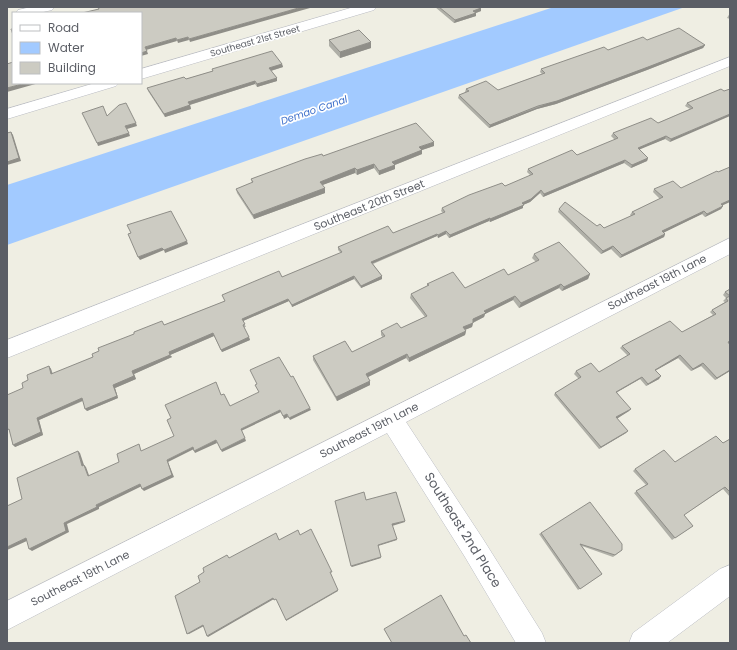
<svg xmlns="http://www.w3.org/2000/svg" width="737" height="650" font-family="Poppins,sans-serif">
  <rect width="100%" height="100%" fill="#efeee3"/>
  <path fill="#a2caff" d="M554 7H685L7 245V185Z"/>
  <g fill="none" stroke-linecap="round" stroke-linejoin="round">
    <g stroke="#babcc3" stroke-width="1">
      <path id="street" d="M31 7H54L52 10 39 13H16L18 10Z
        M354 7H376L374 10 141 79V69Z
        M730 57V66L7 358V340Z
        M95 83H119L116 86 7 119V109Z
        M730 238V254L406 422 483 539 542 633 546 643H516L465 557 387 433 7 630V601Z
        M730 565V596L667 643H629L633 633 720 569Z"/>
    </g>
    <use href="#street" fill="#fff" fill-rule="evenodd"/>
  </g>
  <path fill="#afafa7" d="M435 7H479L481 8V11L476 13V16L454 23Z
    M730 13V19L727 18Z
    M329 40 371 48 340 58 329 46Z
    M647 40 705 45 703 48 647 70 556 104 537 109 489 128 458 98 459 95 466 92H465L466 89 498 90 542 74 540 72 541 69 608 50Z
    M282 64 283 67 271 71 277 78V81L257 87 255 84 190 105 191 109 165 117 148 91 147 88 186 79 213 71 212 69Z
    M721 89 670 142 665 139 639 149 648 158 647 161 631 168 624 163 543 197 540 193 530 202 523 205V208L490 222 489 221 449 238 446 234 438 238 437 236 373 264 382 276V279L361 288 354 279 292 307 289 301 243 321 246 327H244L250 340 222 352 214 336 170 355 172 357 134 374 136 379 115 388 118 398 87 411 83 401 39 420 43 435 15 447 23 388 28 380 49 366 51 369 53 374 93 357 164 325 225 301 222 295 282 277 341 253 338 250V247L393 233 443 213 441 211 442 208 505 186 531 176 527 172 528 169 577 155 615 140 611 136 613 133 658 123 690 109 685 106 687 103Z
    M434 146 422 150V154L395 165V169L379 175 374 168 357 175 355 173 322 185 325 193 254 219 237 193 236 189 252 183 251 179 323 156Z
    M681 188 723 206 721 209 705 217 702 214 664 232 665 234 664 237 620 258 611 249 601 254 558 212 559 209 597 226 604 228 631 216 630 215 632 212 660 199 653 192 654 189Z
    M534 254 590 274 588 279 562 291 559 288 519 308 513 300 485 314 484 317 473 323 472 327 465 330 466 331 465 335 409 362 406 358 368 377 370 385 337 401 313 360V356L352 352 383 338 381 335V331L401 328 425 317 410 298 411 294 427 286V284L465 288 508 275 536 262 532 258Z
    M730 289V342L729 343 730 345V371L715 380 701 366 691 371 678 358 656 370 659 379 646 386 640 379 617 392 629 411 617 418 626 433 599 449 554 395 555 393 579 379 574 374 576 371 599 372 628 356 620 348 622 346 682 332 713 315 710 312 712 310 725 302 723 301 726 298 723 295 725 292Z
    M730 439V497L723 489 684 515 693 526 672 540 634 493 646 485 633 471 635 469 675 462 723 443Z
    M541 533 622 550 613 557 582 546 602 574 578 590 539 534Z"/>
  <path fill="#8f8e88" d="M302 7H310V8L190 42 189 39Z
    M481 8V11L473 14V11Z
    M476 13V16L454 23 455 20Z
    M188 37 189 40 178 43 177 40Z
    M176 38 177 41 146 50 145 47Z
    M371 42V48L340 58V52Z
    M705 45 703 48 647 70 556 104 537 109 489 128 490 125Z
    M147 51 148 54 141 56V53Z
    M282 64 283 67 270 71 269 68Z
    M277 78V81L257 87V84Z
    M255 81V84L189 105 188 102Z
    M26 83H39L7 92V88Z
    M190 105 191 109 165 117 164 114Z
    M730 114V116L670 142 671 139Z
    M136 123 137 126 127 129 125 126Z
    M11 132 13 135 21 161 7 165Z
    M129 133 130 136 98 146 97 143Z
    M666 136 665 139 636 151 638 148Z
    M434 142V146L422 150V154L392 166V162L419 147Z
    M648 158 647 161 631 168 632 165Z
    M625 160 624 163 543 197 544 194Z
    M374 164V168L357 175V170Z
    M395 165V169L379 175V171Z
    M355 168V173L320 186V182Z
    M325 188V193L254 219 253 215Z
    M541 190 540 193 530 202 523 205V208L490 222V219L522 203Z
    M730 200V202L719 207 721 204Z
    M723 206 721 209 705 217 707 214Z
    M704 211 702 214 661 234 662 231Z
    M490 218 489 221 449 238 450 235Z
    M446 231V234L438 238V235Z
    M437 234V236L371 264V262Z
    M665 234 664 237 620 258 622 255Z
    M187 241 188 244 165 253 164 250Z
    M613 246 611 249 601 254 603 251Z
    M162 248 164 250 140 260 138 257Z
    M590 274 588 279 562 291 564 287Z
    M354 276V279L292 307V305Z
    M382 276V279L361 288V286Z
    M561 284 559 288 519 308 521 303Z
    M515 296 513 300 485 314 484 317 472 323 473 319 484 311Z
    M288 299 289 301 243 321 242 319Z
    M473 323 472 327 462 331 463 327Z
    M466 331 465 335 409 362V358Z
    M213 333 214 336 170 355 169 352Z
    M249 337 250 340 222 352 221 350Z
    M407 354 406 358 366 378V374Z
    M170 355 172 357 134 374 136 379 115 388 118 398 87 411 85 409 113 385 132 371Z
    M680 355 678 358 653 372 655 370Z
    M703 363 701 366 691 371 693 369Z
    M49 366 51 369 53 377 51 374Z
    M730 370V371L715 380 717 378Z
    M661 376 659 379 646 386 648 384Z
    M642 377 640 379 614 394 616 392Z
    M370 381V385L337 401 336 397Z
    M82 398 84 400 39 420 43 435 15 447 13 445 37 418Z
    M310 408 311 410 290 420 289 418Z
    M631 409 629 411 615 420 616 417Z
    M280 410 281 412 241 431V429Z
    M287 414 288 417 284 419 283 416Z
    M628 431 626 433 599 449 601 447Z
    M245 438 246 441 222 452 221 450Z
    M216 440 217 443 195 453 194 451Z
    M193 447 194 449 168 462 174 477 144 491 142 489 167 460Z
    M78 451 80 453 85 468 82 466Z
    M84 465 86 467 90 478 88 476Z
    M140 484 142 486 99 507V509L67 524 69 532 32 551 29 549 64 523 96 505Z
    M405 521V522L392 526V524Z
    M26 538 29 540 7 550V547Z
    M397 539V540L378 546V545Z
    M381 557V558L352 567 351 566Z
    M338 590V591L286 621V620Z
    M273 598 274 599 208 637 207 636Z
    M203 625 204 626 189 634H187Z"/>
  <path fill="#cccbc2" stroke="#8f8e88" d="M98 7H302L189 39 188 37 177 40 176 38 145 47 147 51 141 53V13H82L99 9Z
    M439 7H479L481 8 473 11 476 13 455 20Z
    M679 28 705 45 648 67 557 101 538 106 490 125 459 95 469 91 466 89 486 81 498 90 545 73 541 69 561 62 604 47 608 50 643 37 647 40Z
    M11 29H13V35Z
    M359 30 371 42 340 52 329 40Z
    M272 51 282 64 269 68 277 78 257 84 255 81 188 102 190 105 164 114 147 88 184 77 186 79 213 71 212 69Z
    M13 62V83H26L7 88V64Z
    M721 89 724 91 730 89V114L671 139 666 136 638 148 648 158 632 165 625 160 544 194 541 190 531 199 522 203 524 205 490 219V218L450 235 446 231 438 235 437 234 371 262 382 276 361 286 354 276 292 305 288 299 242 319 245 324 243 325 249 337 221 350 213 333 169 352 170 355 132 371 134 376 113 385 117 396 85 409 82 398 37 418 41 432 13 445 9 429 7 430V395L23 388 22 383 28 380 27 375 49 366 51 374 93 357 92 354 99 351 98 348 134 334V332L162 321 164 325 225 301 222 295 279 271 282 277 342 252 338 247 388 226 393 233 445 212 442 208 469 195 502 183 505 186 533 174 528 169 572 150 577 155 618 138 613 133 651 118 658 123 693 108 687 103Z
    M126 103 136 123 125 126 129 133 97 143 82 113 103 106 107 116 119 105Z
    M416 123 434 142 419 147 422 150 392 162 395 165 379 171 374 164 357 170 355 168 320 182 325 188 253 215 236 189 253 182 251 179 305 159 322 154 323 156Z
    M11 132 19 158 7 162V133Z
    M730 167V200L721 204 723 206 707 214 704 211 662 231 665 234 622 255 613 246 603 251 559 209 565 202 597 226 600 224 604 228 635 214 632 212 663 197 654 189 673 181 681 188 717 171 718 172Z
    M171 211 187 241 164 250 162 248 138 257 128 234 131 233 127 225Z
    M559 242 590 274 564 287 561 284 521 303 515 296 484 311 486 313 473 319V323L463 327 466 331 409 358 407 354 366 374 370 381 336 397 313 356 345 341 352 352 385 336 381 331 397 323 401 328 427 316 411 294 429 285 427 284 453 272 465 288 504 269 508 275 539 260 534 254Z
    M730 289V341L728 342 730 345V370L717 378 703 363 693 369 680 355 655 370 661 376 648 384 642 377 616 392 631 409 616 417 628 431 601 447 555 393 581 377 576 371 591 363 599 372 630 354 622 346 670 321 682 332 716 314 712 310 728 301 726 298 730 296 725 292Z
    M279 357 291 377 293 376 310 408 289 418 287 414 283 416 280 410 241 429 245 438 221 450 216 440 194 451 193 447 167 460 172 475 142 489 140 484 96 505 97 507 64 523 66 531 29 549 26 538 7 547V506L22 499 17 478 78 451 82 466 84 465 88 476 119 462 117 454 139 444 141 451 174 436 167 420 171 418 165 405 216 382 221 395 224 394 230 406 259 392 255 385 257 384 250 370Z
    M716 436 723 443 730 439V492L725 487 684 515 693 526 675 538 636 491 648 484 635 469 664 450 675 462Z
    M364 492 366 500 396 492 405 521 392 524 397 539 378 545 381 557 351 566 335 501Z
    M590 502 622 544V550L615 555 580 544 602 574 580 589 541 533Z
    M311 529 332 572H330L338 590 286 620 276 599 274 600 273 598 207 636 203 625 187 634 175 596 200 582 198 576 204 572 203 568 227 555 229 558 276 533 279 540 298 530 300 535Z
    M441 595 464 636 466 635 471 643H392L384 629Z"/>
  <g text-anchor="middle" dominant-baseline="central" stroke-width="3.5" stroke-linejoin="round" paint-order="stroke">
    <g font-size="9" fill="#5b5e65" stroke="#fff">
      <text transform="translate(255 41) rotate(-16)">Southeast 21st Street</text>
    </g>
    <g font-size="10" font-style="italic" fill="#3c6fcb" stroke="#fff">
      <text transform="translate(314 110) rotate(-19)">Demao Canal</text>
    </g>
    <g font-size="11" fill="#5b5e65" stroke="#fff">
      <text transform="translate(369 205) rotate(-22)">Southeast 20th Street</text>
      <text transform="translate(657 282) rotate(-27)">Southeast 19th Lane</text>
      <text transform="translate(369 430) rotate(-27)">Southeast 19th Lane</text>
      <text transform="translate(80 578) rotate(-27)">Southeast 19th Lane</text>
    </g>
    <g font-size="13" fill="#5b5e65" stroke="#fff">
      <text transform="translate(463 530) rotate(58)">Southeast 2nd Place</text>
    </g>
  </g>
  <rect width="737" height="650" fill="none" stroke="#5b5e65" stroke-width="16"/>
  <rect x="12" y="12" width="130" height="72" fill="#ffffff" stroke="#bdbfc1"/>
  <rect x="20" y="25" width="20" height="6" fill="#ffffff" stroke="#bdbfc1"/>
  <text x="48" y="32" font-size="12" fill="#5b5e65">Road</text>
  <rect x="20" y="42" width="20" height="12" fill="#a2caff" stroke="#bdbfc1"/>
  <text x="48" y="52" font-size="12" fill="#5b5e65">Water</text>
  <rect x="20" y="62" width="20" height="12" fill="#cccbc2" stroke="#bdbfc1"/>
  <text x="48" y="72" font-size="12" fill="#5b5e65">Building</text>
</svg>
